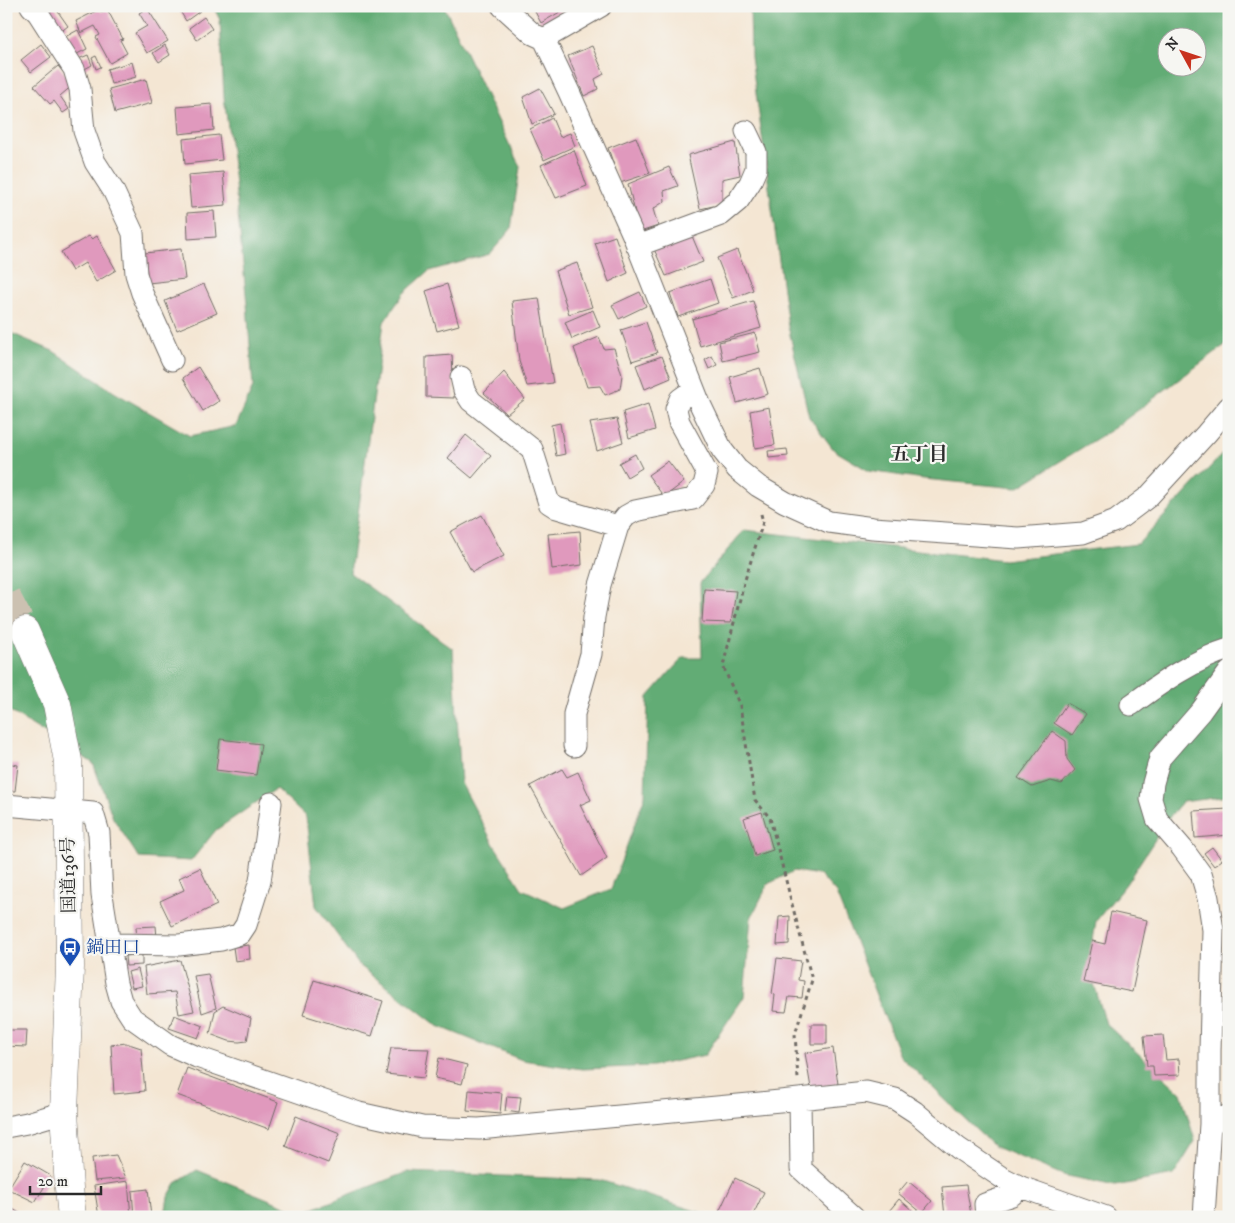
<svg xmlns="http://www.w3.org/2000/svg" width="1235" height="1223" font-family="'IM FELL DW Pica','Noto Serif JP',serif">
  <rect width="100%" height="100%" fill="#f6f6f2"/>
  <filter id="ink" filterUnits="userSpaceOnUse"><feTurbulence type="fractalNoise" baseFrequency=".02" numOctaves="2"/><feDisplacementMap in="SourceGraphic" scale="10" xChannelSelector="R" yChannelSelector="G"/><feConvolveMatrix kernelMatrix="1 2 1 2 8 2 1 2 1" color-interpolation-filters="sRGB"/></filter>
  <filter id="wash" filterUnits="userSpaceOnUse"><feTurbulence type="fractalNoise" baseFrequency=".0096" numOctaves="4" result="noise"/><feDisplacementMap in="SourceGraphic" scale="20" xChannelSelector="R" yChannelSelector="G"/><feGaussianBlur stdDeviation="1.12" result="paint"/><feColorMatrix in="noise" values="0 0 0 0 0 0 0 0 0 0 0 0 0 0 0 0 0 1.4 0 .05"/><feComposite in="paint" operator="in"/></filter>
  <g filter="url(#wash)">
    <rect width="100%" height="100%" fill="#f4e6d3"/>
    <path fill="#62ac75" stroke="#466c50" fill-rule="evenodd" d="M213 6H444L520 167 511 229 490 254 429 271 404 293 384 322 350 573 453 649 461 783 493 843 522 889 564 908 611 889 645 796 648 697 669 673 683 658H702L700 583 744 530 1004 560 1138 544 1229 447V796L1182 802 1171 815 1126 884 1096 921 1089 967 1106 1024 1181 1093 1195 1141 1174 1175 1115 1186 1063 1175 993 1146 900 1056 836 893 820 875 794 871 768 884 751 918 744 997 705 1055 653 1066 582 1069 522 1060 438 1026 359 965 316 906 306 817 276 789 216 830 191 861 139 858 113 818 93 763 6 709V331L53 351 114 392 190 436 236 426 253 387 247 304 233 165 224 97 220 20Z
      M750 6H1229V342L1114 428 1017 488 924 479 869 471 834 450 809 417 788 326 751 56ZM1168 38H1198V68H1168Z
      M197 1170 302 1213 407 1172 600 1180 714 1217H166L165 1215 168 1197 176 1183Z"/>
    <g id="blocks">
      <path fill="#e099bd" d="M40 6H54L68 26 59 33Z
        M177 6H197L200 11 186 21Z
        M532 6H570L541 23Z
        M147 8 168 41 147 53 135 33 147 26 139 13Z
        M100 9 101 12 107 9 123 39 120 40 127 53 110 63 96 37 100 35 95 26 81 33 76 21Z
        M204 17 212 29 197 40 189 28Z
        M78 30 87 49 73 56 63 38Z
        M41 44 51 57 31 72 21 60Z
        M165 45 170 55 159 62 153 53Z
        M592 46 604 74 595 79 598 89 584 96 568 56Z
        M88 55 92 65 81 71 76 60Z
        M96 56 101 67 96 69 92 58Z
        M132 62 136 77 111 84 107 69Z
        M58 66 74 84 60 96 69 109 63 113 54 101 50 104 34 86Z
        M146 79 152 103 115 113 109 89Z
        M540 88 554 114 532 124 523 97Z
        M212 104 214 130 179 134 177 107Z
        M552 118 560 137 570 133 575 146 544 160 530 129Z
        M219 135 222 160 185 164 183 139Z
        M636 137 650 173 620 183 608 148Z
        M735 142 740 175 722 179V204L700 209 688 155Z
        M574 150 587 186 556 198 541 165Z
        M669 167 678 186 664 191 665 201 653 209 658 226 640 232 628 184Z
        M223 172 226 205 191 208 188 175Z
        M214 211 216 237 188 239 187 213Z
        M89 236 92 239 97 236 116 270 96 282 85 263 72 271 61 252Z
        M615 236 628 273 609 282 595 243Z
        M692 236 703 262 666 276 654 249Z
        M181 249 185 279 148 283 145 253Z
        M737 250 753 290 733 298 717 258Z
        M577 263 592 307 569 314 555 271Z
        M710 279 718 303 678 317 670 293Z
        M204 284 217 313 177 330 165 301Z
        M447 284 459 325 437 331 426 291Z
        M640 292 646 306 619 319 612 305Z
        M539 298 553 383 527 386 519 361 512 301Z
        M753 301 761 328 700 346 692 319Z
        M593 310 600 327 572 339 565 322Z
        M646 322 657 353 632 361 621 330Z
        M755 333 760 352 723 361 719 342Z
        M599 337 604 349 614 348 622 375 620 389 605 395 600 386 587 387 574 348Z
        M452 355 454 398 426 397V357Z
        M662 356 671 378 645 389 636 365Z
        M712 356 717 365 709 369 705 360Z
        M198 367 219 401 203 411 183 378Z
        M760 368 768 394 737 403 730 377Z
        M504 372 525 399 507 414 484 393Z
        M648 404 655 430 629 438 623 412Z
        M769 407 775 445 755 448 750 411Z
        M617 419 623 442 597 451 590 423Z
        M560 423 565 454 556 456 551 425Z
        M466 435 491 456 472 478 448 458Z
        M787 449 788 456 769 458 768 451Z
        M635 454 642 468 627 477 619 463Z
        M668 461 684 482 664 497 648 475Z
        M482 515 504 556 472 572 450 532Z
        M580 531 582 565 552 569 548 534Z
        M704 589 736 591 731 623 702 622Z
        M1067 703 1086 714 1072 735 1054 723Z
        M1052 731 1066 741 1067 759 1075 770 1062 784 1051 781 1032 787 1018 778Z
        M220 739 261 744 256 775 216 770Z
        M6 763 18 765 15 791H6Z
        M562 769 567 777 578 772 591 800 580 805 607 858 581 876 530 786Z
        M1229 809V835L1195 838 1193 811Z
        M762 812 773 850 755 856 744 818Z
        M1212 847 1222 860 1214 866 1204 853Z
        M200 868 217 905 172 926 160 901 184 890 179 878Z
        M1111 912 1147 920 1132 992 1083 982 1092 941 1105 944Z
        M790 916 789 944 777 945 779 917Z
        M156 926 157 938 137 939 136 927Z
        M249 945 250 959 235 961 233 947Z
        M142 954V965L126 966 125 956Z
        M777 958 801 961 798 980 804 981 802 998 789 997 786 1012 773 1011 775 995 772 994Z
        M180 960 194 1011 179 1014 175 992 147 994 144 967Z
        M138 969 142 986 132 988 128 972Z
        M208 974 216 1008 202 1013 194 976Z
        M314 980 383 1001 372 1036 303 1015Z
        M223 1006 251 1018 247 1041 239 1042 229 1041 210 1034 215 1011Z
        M174 1015 203 1026 198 1038 169 1028Z
        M811 1024H827V1044H811Z
        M6 1030H27L26 1047 6 1046Z
        M1163 1035 1166 1060 1179 1059 1180 1075 1154 1076 1153 1066H1147L1144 1036Z
        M126 1043 141 1048 145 1091 114 1094 111 1045Z
        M391 1048 429 1049 424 1078 386 1074Z
        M833 1048 838 1084 811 1088 805 1053Z
        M439 1058 467 1065 462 1084 435 1078Z
        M187 1068 278 1102 269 1129 177 1095Z
        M469 1090 502 1093 500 1114 467 1111Z
        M507 1096 521 1097 519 1113 505 1111Z
        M296 1116 340 1133 328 1163 285 1146Z
        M116 1155 126 1178 95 1181 92 1158Z
        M25 1161 51 1176 35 1202 8 1189Z
        M735 1178 764 1192 752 1217H729L719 1212Z
        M128 1181 131 1217H99L94 1186Z
        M908 1181 932 1201 922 1213 898 1193Z
        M966 1185 971 1215 963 1217H945L942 1187Z
        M148 1189 151 1217H134L132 1191Z
        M899 1199 920 1217H884Z
        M6 1205 26 1217H6Z"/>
    </g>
  </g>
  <g filter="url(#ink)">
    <use href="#blocks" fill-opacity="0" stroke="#716c66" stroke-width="1"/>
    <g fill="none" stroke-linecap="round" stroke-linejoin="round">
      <path stroke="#ccc1b1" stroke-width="28" stroke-dasharray="28 14" stroke-linecap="butt" d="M6 596 25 631"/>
      <g stroke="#716c66" stroke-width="23">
        <path id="street" d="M31 6 38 13 74 69 80 89 84 131 95 162 113 190 133 233 136 274 142 293 172 360
          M502 6 533 34 544 39 569 92 633 235 700 404 722 450 737 469 758 486 785 502 829 522 873 528 1018 538 1083 533 1116 521 1148 497 1206 434 1229 407
          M544 39 601 6
          M637 246 721 215 738 201 750 183 756 169V152L746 131
          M461 377 464 390 471 401 532 449 549 503 557 508 618 526
          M1131 705C1161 683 1193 660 1229 649
          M574 746V714L591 654 594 617 600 585 618 526 626 516 635 511 693 499 704 485 707 473 679 422 676 409 680 399 694 389
          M6 805 93 813 99 833 102 895 116 983 121 1001 132 1018 170 1045 197 1057 359 1113 422 1127 479 1129 780 1101 866 1092 895 1099 915 1112 958 1148 1001 1177 1021 1187 1106 1217
          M110 944 179 945 221 940 240 934 246 925 260 881 271 803
          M800 1099 801 1169 854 1217
          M1210 1124 1229 1115
          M6 1127 27 1123 64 1112
          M986 1217 985 1204 1012 1195 1021 1187
          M1204 1217 1210 1124V1051L1213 930 1208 898 1201 874 1182 848 1157 819 1151 799 1153 783 1160 758 1201 711 1229 672"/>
      </g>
      <g stroke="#716c66" stroke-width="29">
        <path id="highway" d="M25 631 57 704 68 761 70 967 64 1112 69 1188 72 1217"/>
      </g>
      <path stroke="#716c66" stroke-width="3" stroke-dasharray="4 4" stroke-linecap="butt" d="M761 514 763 522 744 583 723 666 740 706 755 800 770 818 792 904 812 980 795 1034 798 1079"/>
      <use href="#street" stroke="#fff" stroke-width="21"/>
      <use href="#highway" stroke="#fff" stroke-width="28"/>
    </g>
  </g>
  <defs>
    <g id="bus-pin" transform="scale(1.125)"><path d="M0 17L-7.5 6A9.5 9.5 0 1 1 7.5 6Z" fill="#1a4fb4" stroke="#f6f6f2"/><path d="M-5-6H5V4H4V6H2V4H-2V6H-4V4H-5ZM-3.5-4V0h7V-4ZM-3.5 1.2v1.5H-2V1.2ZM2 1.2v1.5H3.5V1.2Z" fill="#fff"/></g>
  </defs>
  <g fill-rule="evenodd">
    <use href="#bus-pin" x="70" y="948"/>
  </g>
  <g text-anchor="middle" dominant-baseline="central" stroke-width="4.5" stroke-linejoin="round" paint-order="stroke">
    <g font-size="18" fill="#2b2b2b" stroke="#f6f6f2">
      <text transform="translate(69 875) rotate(-91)">国道136号</text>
    </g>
    <g font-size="18" fill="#164399" stroke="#f6f6f2" text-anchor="start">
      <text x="86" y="948">鍋田口</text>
    </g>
    <g font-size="19" font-weight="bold" fill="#2b2b2b" stroke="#f6f6f2">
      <text x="919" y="454">五丁目</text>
    </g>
  </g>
  <rect width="1235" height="1223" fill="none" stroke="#f6f6f2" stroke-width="25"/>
  <g transform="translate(1182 52) rotate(310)"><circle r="24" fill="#f6f6f2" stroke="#a5a5a2"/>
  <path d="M0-4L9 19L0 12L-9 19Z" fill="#c8321e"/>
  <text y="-8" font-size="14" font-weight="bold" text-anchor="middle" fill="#2b2b2b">N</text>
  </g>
  <path d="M30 1186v8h71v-8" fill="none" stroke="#2b2b2b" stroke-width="2.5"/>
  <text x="38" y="1186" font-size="15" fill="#2b2b2b" stroke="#f6f6f2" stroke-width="4" paint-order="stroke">20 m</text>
</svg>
